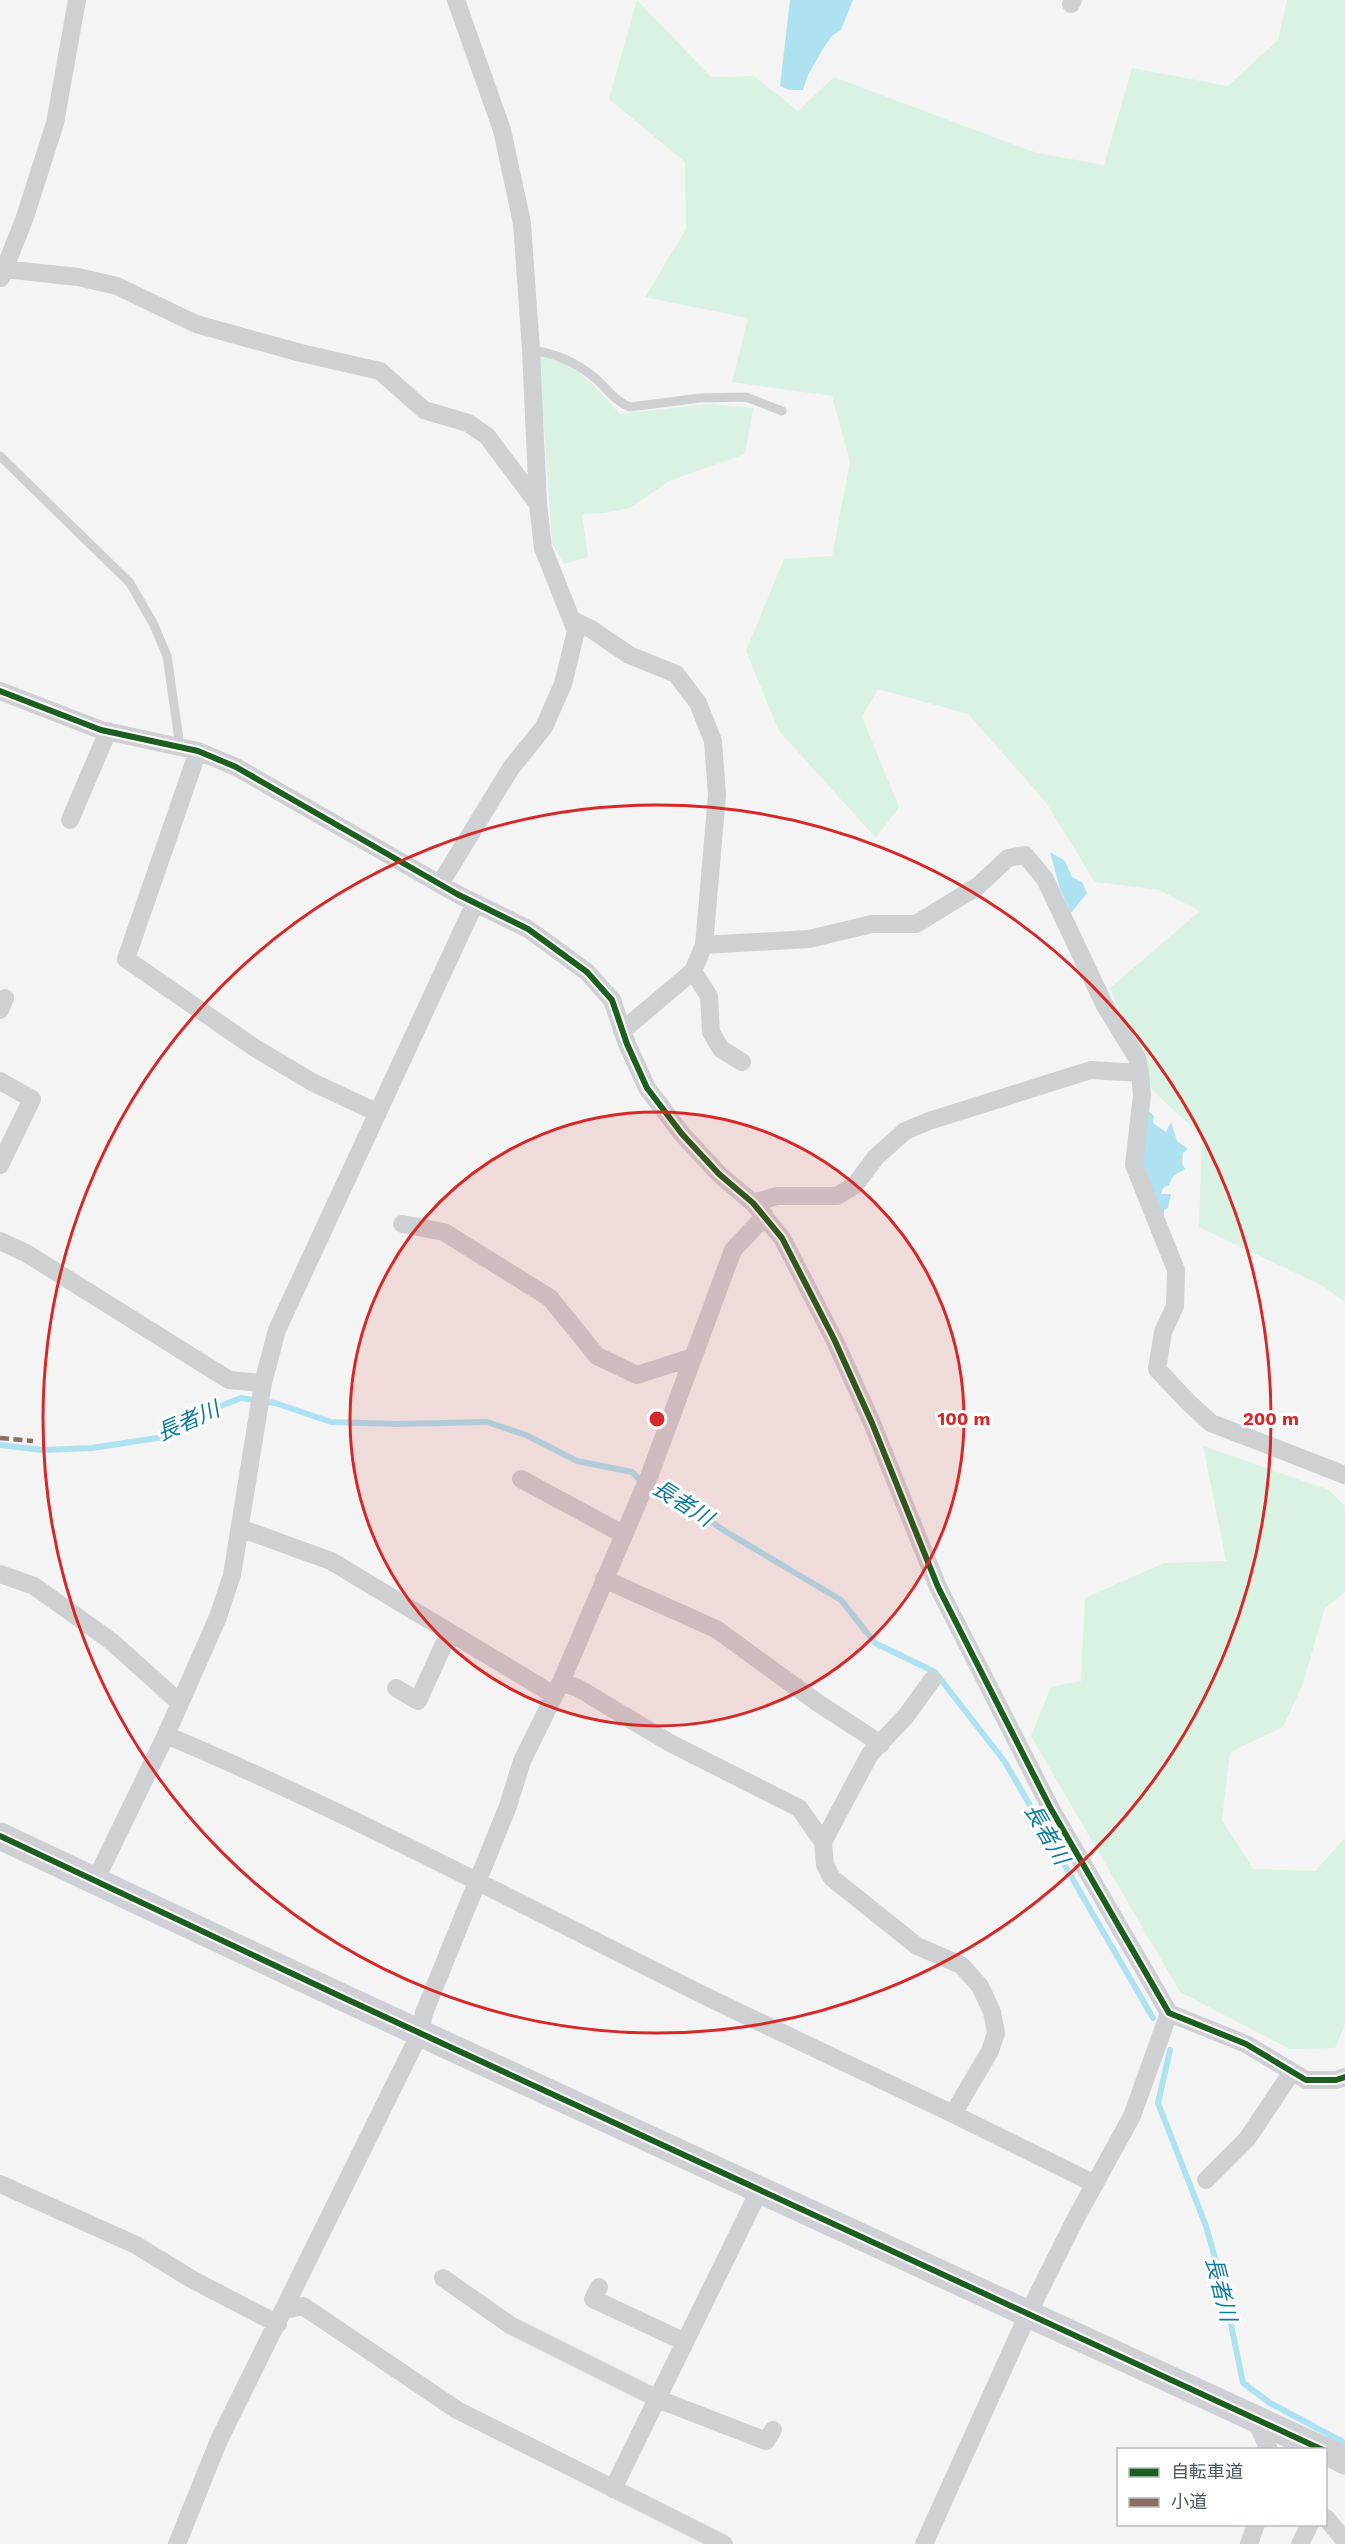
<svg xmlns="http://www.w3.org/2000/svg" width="1345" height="2544" font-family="'Work Sans','Noto Sans JP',sans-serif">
  <rect width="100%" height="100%" fill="#f4f4f4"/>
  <path fill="#d9f2e3" d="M637 0 711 77 754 76 798 111 834 77 1037 153 1104 165 1132 68 1228 86 1278 40 1287 0H1345V1302L1323 1286 1199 1227 1202 1136 1153 1091 1110 988 1200 911 1159 890 1095 882 1045 801 968 714 878 689 862 717 899 807 876 838 779 731 746 651 784 559 832 556 850 462 832 396 732 382 748 318 645 297 686 229 685 162 609 99Z
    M539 354C577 363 595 386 620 414L709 404 753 408 745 454 669 481 630 508 604 513 582 514 588 557 564 564 552 543Z
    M1203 1446 1329 1490 1345 1506V1592L1325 1608 1302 1686 1283 1727 1230 1752 1222 1820 1253 1869 1315 1871 1345 1838V2025L1335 2048 1290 2049 1180 1992 1031 1736 1051 1687 1081 1681 1085 1598 1164 1563 1226 1561Z"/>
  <path fill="#aee2f0" d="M790 0H853L841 30 832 36 824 47 808 75 803 90H789L780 86Z
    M1050 852 1065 861 1072 877 1082 882 1087 893 1071 913 1060 889Z
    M1149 1111 1154 1116 1153 1123 1166 1132 1171 1122 1177 1141 1188 1149 1183 1153 1182 1163 1185 1169 1173 1176 1169 1185 1163 1188 1161 1194H1171L1168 1208 1164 1210V1221L1141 1163Z"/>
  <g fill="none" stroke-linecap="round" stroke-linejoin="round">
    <path stroke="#aee2f0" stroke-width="6" d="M0 1445 43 1450 92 1448 164 1437 200 1414 241 1398 275 1403 331 1422 398 1424 487 1422 526 1435 577 1461 632 1472 639 1479 680 1501 728 1533 841 1600 875 1643 935 1672 1005 1762 1153 2018
      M1170 2050 1158 2103 1206 2226 1224 2290 1243 2383 1270 2403 1345 2443"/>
    <path stroke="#ced0d2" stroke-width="9" d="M531 350C555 353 576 362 595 378 607 388 614 401 630 407L700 398 746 397 782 411
      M0 456 130 583 154 625 167 656 180 747"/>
    <path stroke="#ced0d2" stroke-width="18" d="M456 0 502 130 522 223 531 350 538 504
      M1071 4 1073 0
      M4 269 78 277 117 286 196 324 301 353 380 371 424 410 468 423 487 436 538 504 543 548 576 631 563 684 544 727 511 768 440 884
      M1 278 25 217 55 123 77 0
      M572 620 591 629 629 655 676 674 698 703 713 741 717 795 704 945 693 971 622 1031
      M0 691 101 730 198 751 236 767 457 894 528 929 587 972 612 1000 627 1044 647 1088 682 1134 719 1174 753 1203 782 1238 834 1339 872 1423 938 1587 1051 1809 1169 2013 1246 2044 1306 2080H1336L1345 2077
      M198 751 126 959 255 1048 312 1082 378 1113
      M70 820 108 731
      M704 945 809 939 872 924H916L978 886 1008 858 1025 855 1045 879 1104 1004 1137 1058 1140 1073
      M693 971 709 996 711 1032 721 1049 742 1062
      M0 1010 5 998
      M0 1081 32 1099 0 1165
      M753 1203 777 1196H837L855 1185 876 1157 905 1131 929 1121 1091 1070 1140 1073 1142 1095 1134 1165 1176 1270 1175 1306 1163 1332 1157 1369 1189 1403 1211 1423 1345 1475
      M402 1224 444 1232 550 1298 597 1356 637 1375 693 1357
      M0 1241 26 1253 229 1380 263 1383
      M521 1479 623 1534
      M240 1528 331 1561 554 1695
      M0 1574 34 1586 111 1641 180 1703
      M604 1579 716 1629 818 1703 881 1744
      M561 1682 578 1688 670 1743 799 1808 823 1842 825 1865 832 1878 917 1946 961 1965 980 1986 992 2012 996 2033 990 2051 953 2114 1095 2184
      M396 1688 418 1701 449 1633
      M166 1735C346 1811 520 1904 695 1991 781 2033 867 2073 953 2114
      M823 1842 870 1754 906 1716 932 1680
      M95 1881 166 1735 218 1617 232 1575 263 1383 277 1330 475 903
      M1206 2180 1247 2139 1292 2072
      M0 2184 136 2245 193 2280 278 2324
      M443 2278 510 2325 658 2399 766 2441 773 2430
      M599 2287 593 2299 685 2342
      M285 2310 303 2306 457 2410 724 2544
      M1254 2416 1269 2450
      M613 2489 760 2189
      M1326 2518 1345 2541
      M177 2544 219 2440 420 2033 424 2013 508 1806 522 1761 561 1682 650 1474 733 1250 765 1216
      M924 2544 1029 2312 1076 2218 1132 2116 1169 2013
      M1249 2544 1256 2524
      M1300 2544 1310 2524"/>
    <path stroke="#ced0d4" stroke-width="27" d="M0 1836 344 1998 1323 2450
      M1326 2451 1345 2461"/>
    <path stroke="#8d6e63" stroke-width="4.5" stroke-dasharray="9 4.5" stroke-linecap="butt" d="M0 1438 33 1441"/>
    <g stroke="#fff" stroke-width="10">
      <path id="cycleway" d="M0 691 101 730 198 751 236 767 457 894 528 929 587 972 612 1000 627 1044 647 1088 682 1134 719 1174 753 1203 782 1238 834 1339 872 1423 938 1587 1051 1809 1169 2013 1246 2044 1306 2080H1336L1345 2077
        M0 1836 344 1998 1323 2450"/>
    </g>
    <use href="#cycleway" stroke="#1b5e20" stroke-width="6"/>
  </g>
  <circle cx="657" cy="1419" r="307" fill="#d62828" fill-opacity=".12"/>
  <g fill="none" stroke="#d62828" stroke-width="3">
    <circle cx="657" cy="1419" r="307"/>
    <circle cx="657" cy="1419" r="614"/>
  </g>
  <g text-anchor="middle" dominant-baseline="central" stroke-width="6" stroke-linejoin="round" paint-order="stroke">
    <g font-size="22" font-style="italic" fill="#0c7c9b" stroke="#fff">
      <text transform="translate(188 1421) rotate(-24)">長者川</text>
      <text transform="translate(683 1503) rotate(32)">長者川</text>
      <text transform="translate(1047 1834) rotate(60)">長者川</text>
      <text transform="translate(1221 2289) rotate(76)">長者川</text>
    </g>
  </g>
  <circle cx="657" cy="1419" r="9" fill="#d62828" stroke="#fff" stroke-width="3"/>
  <g font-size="18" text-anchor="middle" font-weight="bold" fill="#d62828" stroke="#fff" stroke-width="6" stroke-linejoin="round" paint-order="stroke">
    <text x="964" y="1425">100 m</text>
    <text x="1271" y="1425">200 m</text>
  </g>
  <rect x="1117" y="2448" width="210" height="78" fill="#ffffff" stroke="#b7bbc0" stroke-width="1.5"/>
  <rect x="1129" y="2468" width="30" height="9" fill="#1b5e20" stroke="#b7bbc0" stroke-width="1.5"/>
  <text x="1171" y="2478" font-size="18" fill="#4a5661">自転車道</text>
  <rect x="1129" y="2498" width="30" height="9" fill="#8d6e63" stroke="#b7bbc0" stroke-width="1.5"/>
  <text x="1171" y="2508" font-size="18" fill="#4a5661">小道</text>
</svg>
